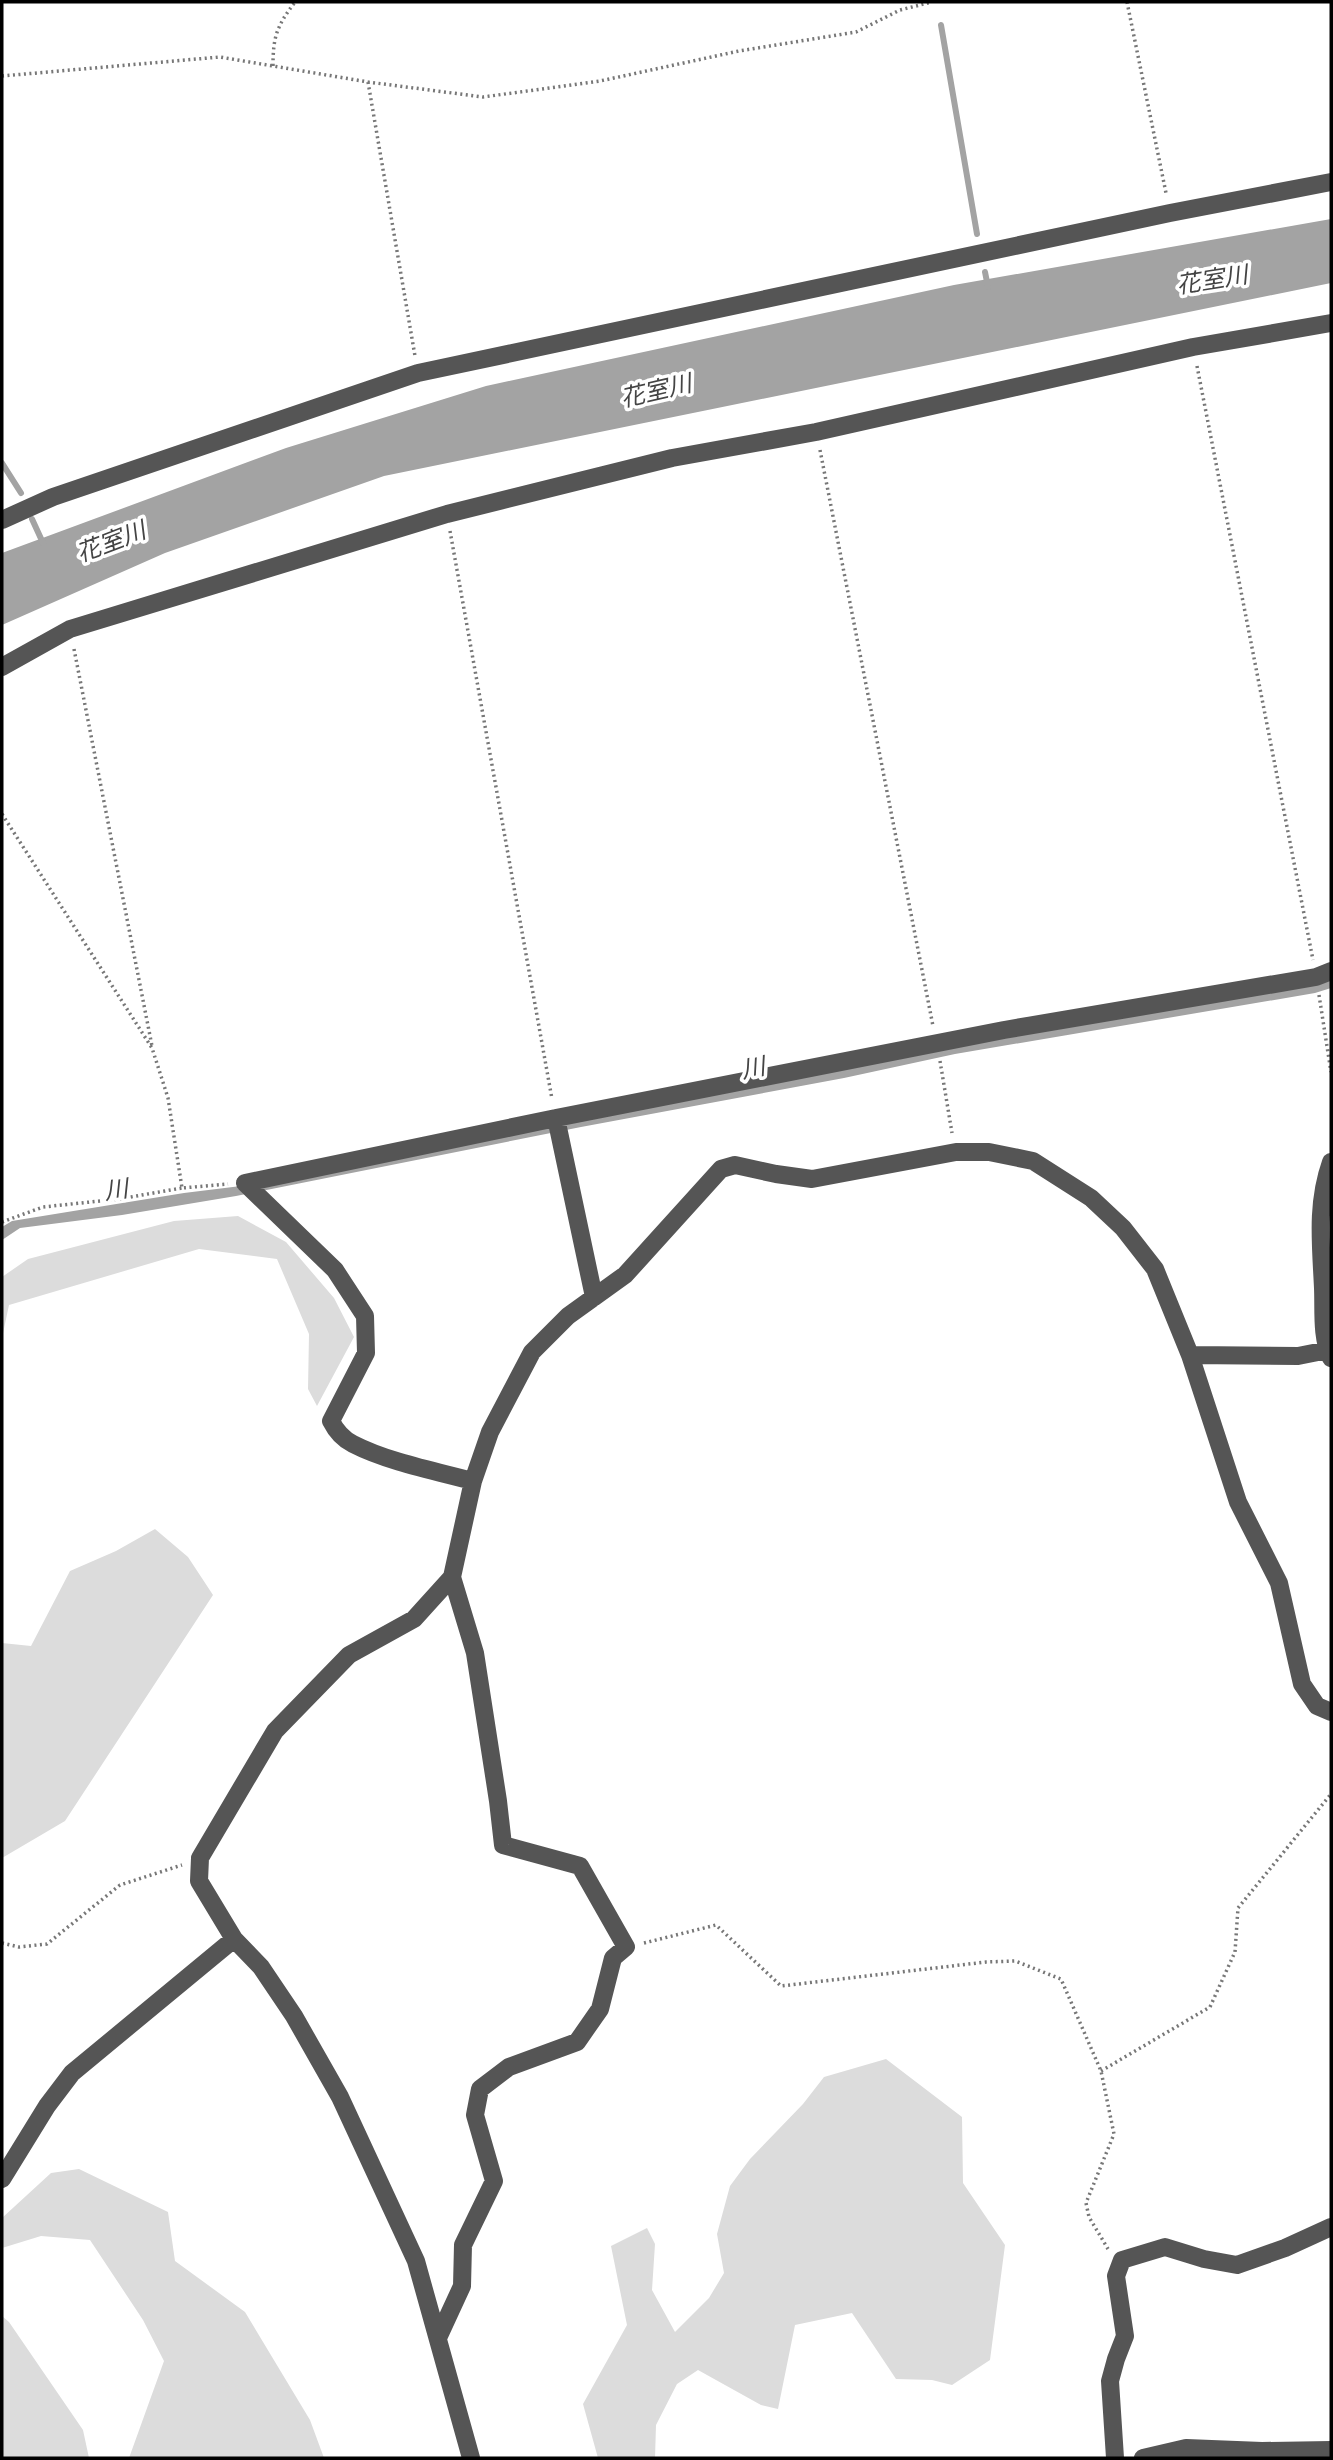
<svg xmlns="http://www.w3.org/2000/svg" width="1333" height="2460" font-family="'Roboto Condensed','Noto Sans JP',sans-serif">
  <rect width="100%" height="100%" fill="#fff"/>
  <path fill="#dcdcdc" d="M238 1216 286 1242 334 1298 354 1337 317 1406 308 1389 309 1334 277 1259 199 1249 9 1305 2 1338V1277L28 1259 174 1221Z
    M155 1529 188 1557 213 1595 65 1821 2 1858V1643L31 1646 70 1571 116 1551Z
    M886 2059 962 2117 963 2183 1005 2245 990 2360 952 2385 932 2380 896 2379 852 2313 795 2325 778 2409 761 2405 698 2370 677 2384 656 2425 655 2458H598L583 2404 627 2325 611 2246 647 2228 655 2244 652 2290 675 2332 709 2298 724 2273 717 2234 730 2186 750 2159 803 2104 824 2077Z
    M79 2169 168 2212 175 2261 245 2312 310 2420 324 2458H129L164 2361 143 2320 90 2240 41 2236 2 2248V2218L51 2173Z
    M2 2316 9 2322 83 2430 89 2458H2Z"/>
  <path fill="#a3a3a3" d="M1331 219V283L384 476 165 553 2 625V553L286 448 486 386 954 285Z
    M1331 977V988L1315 993 955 1054 844 1078 581 1127 236 1196 122 1215 20 1228 2 1240V1227L12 1221 184 1193 241 1186 553 1122Z"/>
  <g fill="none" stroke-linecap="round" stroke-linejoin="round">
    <path stroke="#a3a3a3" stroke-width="6" d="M941 25 977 234
      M985 272 988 287
      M2 463 21 493
      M32 519 43 543"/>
    <path stroke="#777" stroke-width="3.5" stroke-dasharray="2 3.5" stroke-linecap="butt" d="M1127 2 1166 193
      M273 66C273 36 277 26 295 2
      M2 76 220 57 368 82 483 97 600 81 739 51 856 32 900 10 932 2
      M368 82 415 356
      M1197 366 1313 960
      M820 450 933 1026
      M450 531 552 1099
      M74 649 152 1046
      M2 814 152 1048 168 1098 182 1188 228 1184
      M1319 995 1331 1072
      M940 1061 952 1133
      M2 1222 43 1207 119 1199 182 1188
      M2 1943 19 1947 47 1944 120 1885 182 1865
      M644 1943 716 1925 781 1986 986 1962 1015 1961 1061 1979 1101 2071 1114 2134 1086 2203 1089 2217 1108 2249
      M1101 2071 1210 2007 1235 1952 1238 1908 1331 1794"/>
    <path stroke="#555" stroke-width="18" d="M2 520 53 497 418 373 1170 213 1331 182
      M2 667 70 629 447 514 672 458 816 432 1193 347 1331 323
      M556 1118 594 1297
      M1331 1162C1316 1204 1321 1245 1323 1288 1324 1311 1321 1336 1331 1358
      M245 1183 556 1118 1004 1030 1316 977 1331 971
      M245 1183 335 1270 365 1316 366 1353 331 1421C336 1431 343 1439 353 1444 388 1462 435 1471 473 1481
      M1190 1355 1298 1356 1328 1350
      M452 1577 414 1619 349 1655 275 1731 200 1858 199 1881 234 1939 261 1967 294 2016 340 2097 416 2261 471 2458
      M2 2179 47 2106 72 2073 234 1939
      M438 2338 462 2286 463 2245 494 2181 475 2115 480 2089 509 2067 577 2042 600 2009 613 1958 626 1947 580 1866 503 1845 498 1801 475 1653 452 1577 473 1481 490 1432 532 1352 568 1316 625 1275 721 1169 735 1165 776 1174 812 1179 956 1152H989L1033 1161 1091 1198 1123 1228 1155 1269 1190 1355 1238 1502 1279 1583 1302 1684 1317 1706 1331 1712
      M1115 2458 1110 2381 1116 2359 1125 2336 1116 2276 1122 2260 1165 2247 1204 2259 1237 2265 1285 2248 1331 2227
      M1143 2458 1186 2448 1262 2451 1331 2450"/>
  </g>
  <g text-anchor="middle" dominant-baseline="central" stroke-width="7" stroke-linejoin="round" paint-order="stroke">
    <g font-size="24" font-style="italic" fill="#444" stroke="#fff">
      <text transform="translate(1212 280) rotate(-9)">花室川</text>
      <text transform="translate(656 391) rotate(-13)">花室川</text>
      <text transform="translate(111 542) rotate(-21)">花室川</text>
      <text transform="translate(753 1068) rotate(-11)">川</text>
      <text transform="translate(116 1190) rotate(-8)">川</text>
    </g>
  </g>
  <rect width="1333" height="2460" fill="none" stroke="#000000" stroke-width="7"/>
</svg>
